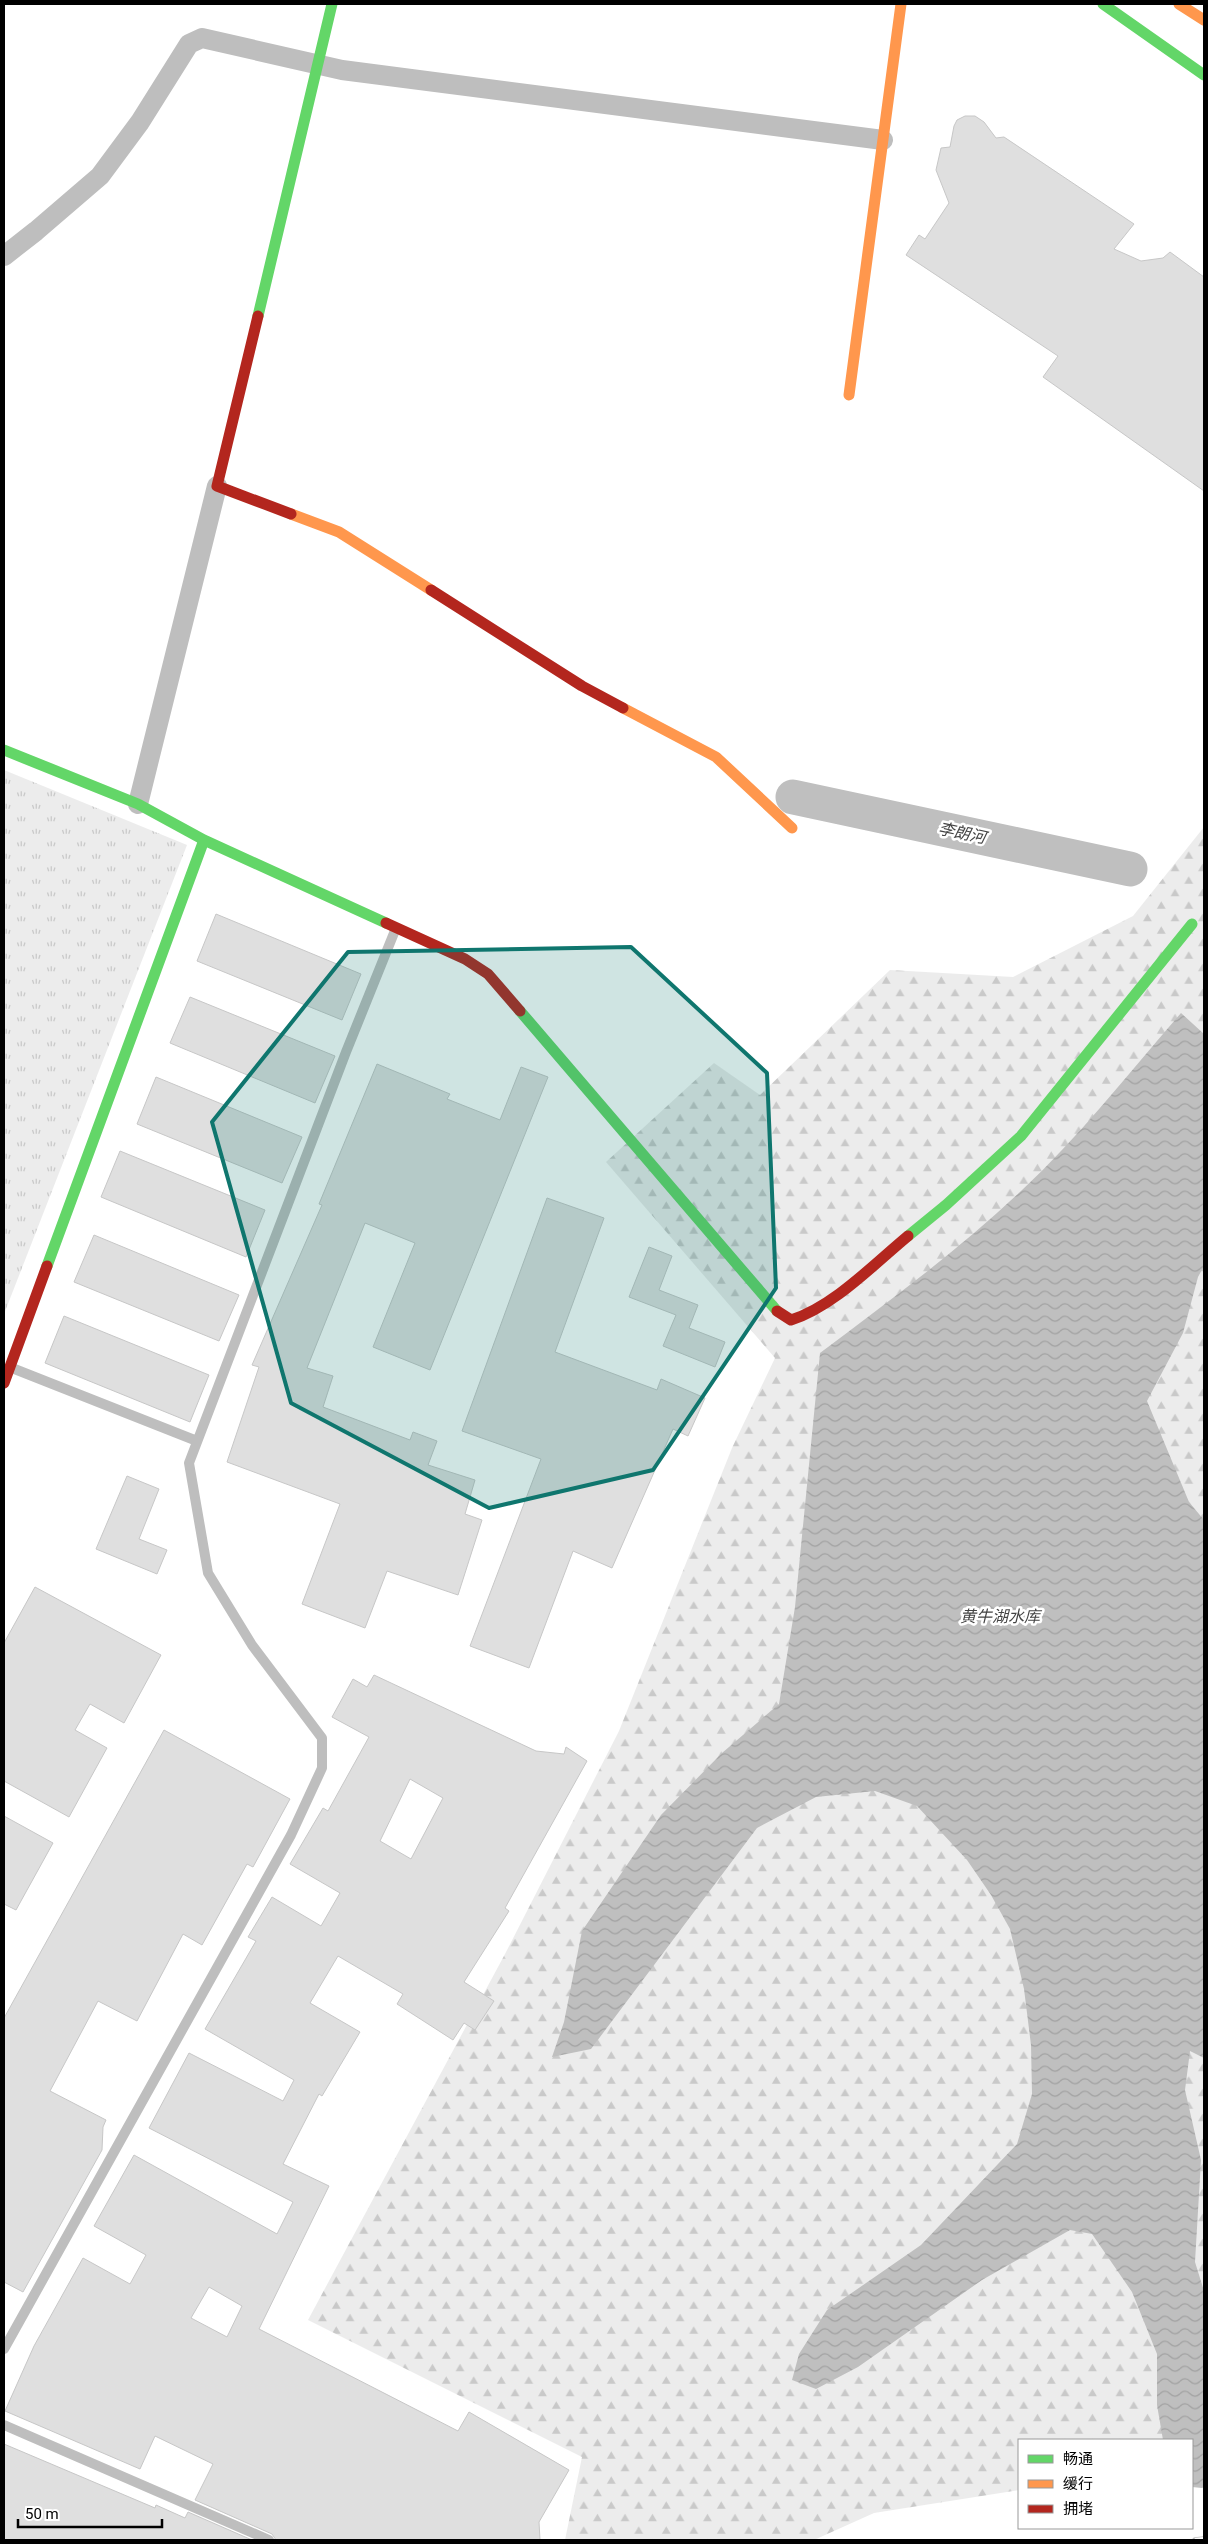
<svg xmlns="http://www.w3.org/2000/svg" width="1208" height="2544" font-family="Roboto,'Noto Sans SC',sans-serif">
  <defs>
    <pattern id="grass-tufts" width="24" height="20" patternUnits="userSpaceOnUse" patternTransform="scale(1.25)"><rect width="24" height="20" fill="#ececec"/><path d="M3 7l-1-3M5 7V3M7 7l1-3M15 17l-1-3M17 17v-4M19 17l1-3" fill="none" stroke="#c9c9c9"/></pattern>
    <pattern id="forest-firs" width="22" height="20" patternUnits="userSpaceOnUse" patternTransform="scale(1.25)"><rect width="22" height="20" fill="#ececec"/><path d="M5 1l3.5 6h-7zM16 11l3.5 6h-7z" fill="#c9c9c9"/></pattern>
    <pattern id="water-waves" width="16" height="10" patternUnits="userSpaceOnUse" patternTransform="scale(1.25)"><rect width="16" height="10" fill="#bfbfbf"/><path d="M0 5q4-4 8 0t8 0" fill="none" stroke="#a2a2a2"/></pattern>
  </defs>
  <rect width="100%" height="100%" fill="#fff"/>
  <path fill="url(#grass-tufts)" d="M4 770 187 845 4 1314Z"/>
  <path fill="url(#forest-firs)" d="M1204 827V2460L1192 2440H1019V2490L874 2513 814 2540H565L582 2457 308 2320 505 1954 619 1731 732 1448 775 1358 606 1162 714 1063 760 1095 890 970 1013 977 1133 916Z"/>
  <path fill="url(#water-waves)" d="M1181 1013 1204 1034V1266L1198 1277 1183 1333 1147 1401 1189 1502 1204 1520V2058L1190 2051 1185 2090 1201 2160 1195 2262 1204 2291V2487L1202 2488 1192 2487V2440H1163L1157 2405V2354L1132 2292 1092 2234 1070 2230 982 2280 858 2367 816 2389 792 2380 799 2354 827 2310 921 2245 1017 2144 1032 2094 1031 2045 1024 1989 1010 1929 991 1895 967 1860 917 1806 875 1791 816 1797 757 1828 591 2049 552 2057 564 2022 582 1931 661 1815 722 1753 779 1704 795 1607 820 1353C889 1301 959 1250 1021 1191 1079 1137 1129 1073 1181 1013Z"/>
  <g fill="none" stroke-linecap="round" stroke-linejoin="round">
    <path stroke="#bfbfbf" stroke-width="35" d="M793 797 1130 869"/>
  </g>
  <path fill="#dfdfdf" stroke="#c7c7c7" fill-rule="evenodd" d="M965 116H975L984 122 996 138 1004 137 1134 224 1114 249 1141 261 1163 258 1170 252 1204 277V491L1043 377 1058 356 906 255 919 235 925 239 949 203 936 170 941 148 950 147 954 126 957 120Z
    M216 914 361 974 342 1020 197 961Z
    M190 997 335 1056 315 1103 170 1043Z
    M377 1064 450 1094 447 1099 500 1120 521 1067 548 1077 430 1370 373 1347 415 1243 365 1223 307 1368 333 1376 323 1407 410 1440 413 1432 437 1441 428 1465 475 1480 465 1514 482 1520 458 1595 387 1571 365 1628 302 1604 340 1504 227 1462 259 1367 252 1365 322 1205 319 1204Z
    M156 1077 302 1137 282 1183 137 1124Z
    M120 1151 265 1210 246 1257 101 1197Z
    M547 1198 604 1218 555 1352 657 1390 661 1379 705 1398 688 1436 673 1429 612 1568 573 1551 529 1668 470 1646 541 1459 462 1431Z
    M94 1235 239 1295 219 1341 74 1282Z
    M649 1247 672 1256 659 1290 698 1305 689 1328 725 1342 715 1367 663 1346 676 1315 629 1297Z
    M64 1316 209 1375 190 1422 45 1363Z
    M127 1476 159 1489 139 1539 167 1550 157 1574 96 1549Z
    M35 1587 161 1655 124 1723 90 1704 75 1730 107 1748 69 1817 4 1781V1643Z
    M374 1675 536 1751 564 1754 566 1747 587 1761 505 1908 509 1911 464 1982 494 2001 475 2030 464 2023 453 2040 397 2004 403 1994 338 1956 310 2003 360 2032 322 2096 319 2094 283 2164 329 2186 259 2329 458 2431 469 2412 569 2470 539 2522 540 2540H276L272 2534 195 2500 213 2464 155 2436 140 2469 5 2411 34 2346 83 2258 130 2284 146 2255 94 2226 134 2155 277 2234 293 2202 149 2128 189 2053 283 2101 294 2080 205 2029 256 1941 248 1937 272 1897 321 1926 340 1893 290 1864 323 1808 328 1811 369 1737 332 1717 353 1679 367 1687ZM410 1779 443 1798 411 1859 380 1841ZM209 2287 242 2306 227 2337 191 2318Z
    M164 1730 290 1799 253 1867 247 1864 202 1945 183 1934 137 2021 98 2001 50 2091 106 2120 103 2127 102 2150 23 2292 4 2282V2018Z
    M4 1816 53 1843 16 1910 4 1904Z
    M4 2444 155 2508 156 2505 185 2518 188 2512 252 2540H4Z"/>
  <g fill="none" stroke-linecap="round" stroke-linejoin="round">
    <path stroke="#bebebe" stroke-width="10" d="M12 1368 197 1441
      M4 2349 291 1835 322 1768V1738L252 1645 208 1573 189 1463 346 1052 396 928
      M4 2425 269 2540"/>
    <path stroke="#bebebe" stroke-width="20" d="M4 256 36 231 100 176 140 122 189 44 202 38 342 70 883 140
      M138 804 217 486"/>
    <path stroke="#63d668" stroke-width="11" d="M1103 4 1204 75
      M258 316 332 4
      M4 750 138 804 204 840 386 923
      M520 1011 777 1311
      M908 1236 946 1205 1021 1136 1192 924
      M47 1266 204 840"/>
    <path stroke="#ff974d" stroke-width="11" d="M1179 4 1204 20
      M849 395 901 4
      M291 514 339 532 431 590
      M623 708 716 757 792 828"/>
    <path stroke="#b3261e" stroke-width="11" d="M258 316 217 486 291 514
      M431 590 582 686 623 708
      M386 923 465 959 488 974 520 1011
      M777 1311 791 1320C833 1307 874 1264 908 1236
      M4 1383 47 1266"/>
    <g stroke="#bebebe" stroke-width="5.5">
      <path id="rail" d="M1195 2540 1204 2539"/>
    </g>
    <use href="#rail" stroke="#fff" stroke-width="4" stroke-dasharray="11" stroke-linecap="butt"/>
  </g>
  <path fill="#0f766e" fill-opacity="0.2" stroke="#0f766e" stroke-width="4" stroke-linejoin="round" d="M631 947 767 1073 776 1288 653 1470 489 1508 291 1403 212 1122 348 952Z"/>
  <g text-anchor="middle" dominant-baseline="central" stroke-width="5" stroke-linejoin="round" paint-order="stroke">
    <g font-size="16" font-style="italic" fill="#444" stroke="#fff">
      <text transform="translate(962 833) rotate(12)">李朗河</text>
      <text x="1000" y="1616">黄牛湖水库</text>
    </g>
  </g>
  <rect width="1208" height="2544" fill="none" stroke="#000000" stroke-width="10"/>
  <rect x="1018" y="2439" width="175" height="90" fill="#ffffff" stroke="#999999"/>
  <rect x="1028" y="2455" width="25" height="8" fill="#63d668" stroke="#999999"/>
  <text x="1063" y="2464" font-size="15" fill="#000000">畅通</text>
  <rect x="1028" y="2480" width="25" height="8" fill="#ff974d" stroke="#999999"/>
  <text x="1063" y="2489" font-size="15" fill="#000000">缓行</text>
  <rect x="1028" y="2505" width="25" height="8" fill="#b3261e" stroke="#999999"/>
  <text x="1063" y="2514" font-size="15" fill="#000000">拥堵</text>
  <path d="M18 2519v8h144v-8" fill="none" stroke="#000000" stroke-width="2.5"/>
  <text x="25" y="2519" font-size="15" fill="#000000" stroke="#ffffff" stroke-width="4" paint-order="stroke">50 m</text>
</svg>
